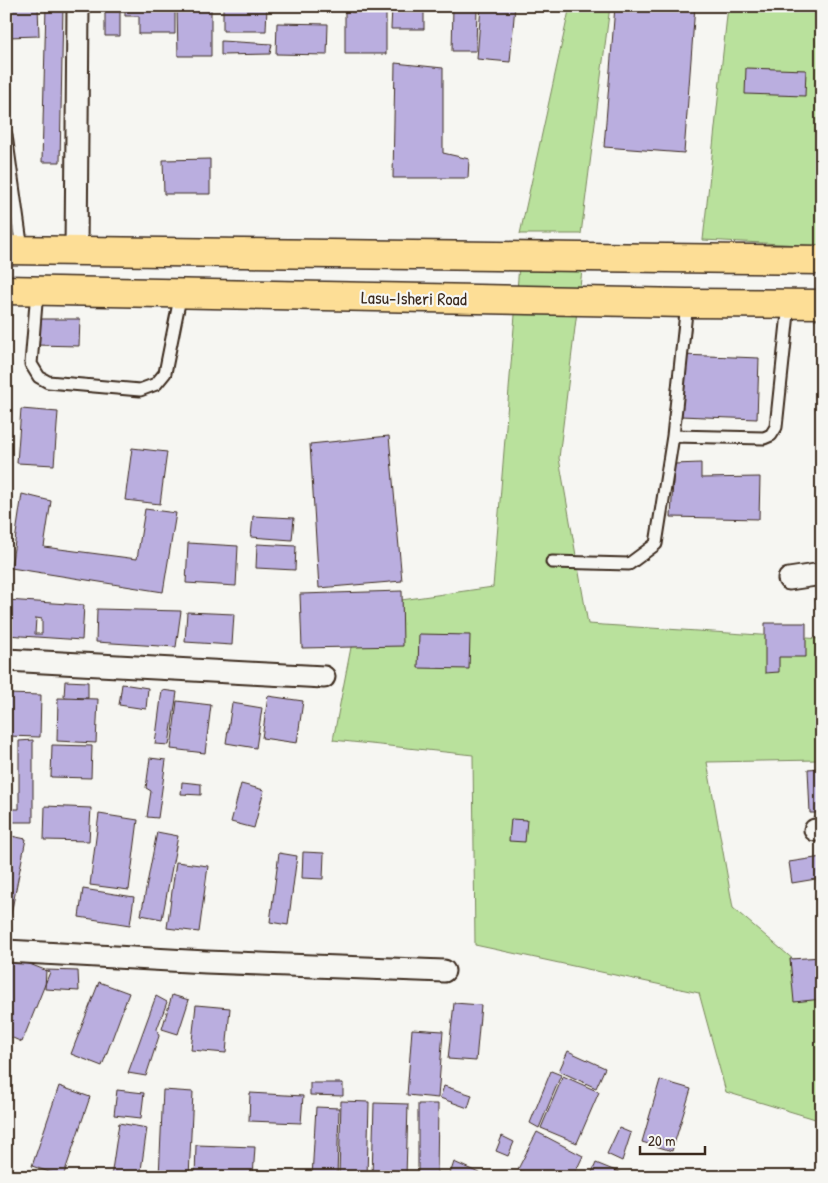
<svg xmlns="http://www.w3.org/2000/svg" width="828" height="1183" font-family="'Patrick Hand',sans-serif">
  <rect width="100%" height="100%" fill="#f6f6f2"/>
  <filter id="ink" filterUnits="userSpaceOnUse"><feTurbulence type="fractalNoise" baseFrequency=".02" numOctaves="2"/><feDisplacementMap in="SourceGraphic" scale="10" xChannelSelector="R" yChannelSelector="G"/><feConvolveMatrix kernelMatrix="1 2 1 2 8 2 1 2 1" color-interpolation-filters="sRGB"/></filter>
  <g filter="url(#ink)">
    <path fill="#b9e19c" stroke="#7a865d" d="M570 6H610L581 234H520Z
      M728 6H822V246L703 240Z
      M520 253 584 254 559 458 588 624 822 639V716L818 760 707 762 733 908 822 984V1121L726 1092 699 993 475 945 473 755 333 740 359 606 493 587Z"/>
    <path fill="#baaedf" stroke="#3b2a1e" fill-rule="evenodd" d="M7 6H38L39 36 8 37Z
      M46 6H63L60 162H42Z
      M105 6H120V36H105Z
      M125 6H175V34H139V16H125Z
      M177 6H211V56H178Z
      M223 6H267L266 31H223Z
      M351 6H385L386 11 351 12Z
      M392 6H424V29H391Z
      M453 6H477L476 51H452Z
      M481 6H515L510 62 477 59Z
      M615 6H695L684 153 604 147Z
      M345 11H386V54H345Z
      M277 23 328 24 327 55 276 54Z
      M221 41 272 44 270 54 221 55Z
      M395 63 443 68V153L469 159 468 178H393Z
      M746 68 806 70 805 96 745 94Z
      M210 159V194H164L163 160Z
      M35 319H80L79 346 35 345Z
      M682 355 759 358 757 419 680 416Z
      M21 409 58 412 54 465 17 463Z
      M389 436 402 581 319 588 310 444Z
      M132 448 167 452 160 504 125 500Z
      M701 463V478L760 477 759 519 671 517 674 464Z
      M22 494 51 501 44 547 137 559 145 509 176 513 163 592 11 568Z
      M253 516 294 518 292 540 251 537Z
      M188 543 238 546 236 586 186 583Z
      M257 544 296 546 295 570 256 568Z
      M402 591 403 646 302 648 300 594Z
      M6 600 84 605 82 640 6 635ZM36 618 42 619V634H35Z
      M97 609 181 611 176 647 96 642Z
      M187 612 234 614 232 645 185 642Z
      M765 623H806V657H779V672L765 673Z
      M419 634 470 635 469 669 418 668Z
      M65 681 88 682V698L64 697Z
      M122 684 148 688 146 709 119 705Z
      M162 690 177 692 169 745 155 744Z
      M6 694 41 695 40 737 6 736Z
      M268 696 303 701 297 743 262 738Z
      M58 698 98 699 96 743 57 741Z
      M177 701 211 705 205 753 171 749Z
      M232 703 262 708 256 748 226 743Z
      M33 740V822H6V809H19V741Z
      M52 745 92 746 91 778 51 777Z
      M150 758 166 760 158 818 147 817 151 791 146 788Z
      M822 768V813H810L808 769Z
      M182 782 201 784V795L181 794Z
      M241 784 264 790 254 828 231 822Z
      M45 806 91 808 89 841 44 840Z
      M99 814 138 820 129 890 90 885Z
      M511 819 527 820 525 842 509 841Z
      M157 832 178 836 162 919 141 915Z
      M6 835 26 839 9 924H6Z
      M303 852 324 853 323 879 302 878Z
      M279 853 297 856 288 925 270 922Z
      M822 857V878L792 883 789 862Z
      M176 862 208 866 199 932 167 928Z
      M83 889 134 897 130 925 79 917Z
      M9 956 50 972 22 1042 6 1035V962Z
      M822 957V999L794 1002 790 959Z
      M46 970 78 971 79 991 45 989Z
      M99 982 129 993 102 1066 71 1054Z
      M172 995 189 1000 178 1034 162 1029Z
      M156 996 167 1002 157 1029 159 1036 146 1076 128 1073Z
      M454 1003 481 1005 476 1061 448 1059Z
      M196 1005 230 1008 226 1053 191 1050Z
      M412 1029 443 1031 438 1098 407 1095Z
      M568 1051 605 1068 596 1088 559 1071Z
      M551 1071 561 1075 539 1128 530 1123Z
      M563 1076 599 1092 577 1143 541 1128Z
      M660 1080 691 1089 672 1151 642 1142Z
      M310 1083H343V1096L310 1095Z
      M6 1084H8L7 1104H6Z
      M59 1086 90 1097 63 1177 32 1166Z
      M444 1086 472 1095 468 1108 440 1098Z
      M117 1090 144 1093 141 1118 114 1115Z
      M163 1090 193 1092 189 1177H159Z
      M250 1093 303 1096 301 1123 249 1121Z
      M341 1101 369 1102 367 1177H339Z
      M374 1103 408 1104 406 1177H372Z
      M418 1104H438L437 1177H418Z
      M316 1107 339 1108 337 1177H312Z
      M119 1123 147 1128 140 1177H111Z
      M619 1128 631 1133 622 1161 607 1154Z
      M537 1132 583 1156 573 1177H532L518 1169Z
      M502 1136 514 1142 508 1156 496 1151Z
      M196 1145 255 1147 253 1177H195Z
      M454 1162 488 1177H449Z
      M596 1163 628 1176 627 1177H590Z
      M644 1173 661 1177H643Z"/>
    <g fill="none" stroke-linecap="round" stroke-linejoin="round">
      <g stroke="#3b2a1e" stroke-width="15">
        <path id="lane" d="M6 135 22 250
          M37 291 31 364 39 377 48 382 140 390 156 384 165 373 181 293
          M687 303 673 436 764 438 771 435 776 427 789 304
          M552 562 629 564 656 544 673 436"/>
      </g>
      <g stroke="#3b2a1e" stroke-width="25">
        <path id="street" d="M76 251 78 6
          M789 579 822 574
          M6 660 324 677
          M815 830H822
          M6 951 206 962 444 971"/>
      </g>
      <g stroke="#3b2a1e" stroke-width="31">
        <path id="primary" d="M6 250 822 260
          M6 290 687 303 822 304"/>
      </g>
      <use href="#lane" stroke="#f6f6f2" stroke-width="11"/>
      <use href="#street" stroke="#f6f6f2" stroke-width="21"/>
      <use href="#primary" stroke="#fdde96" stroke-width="28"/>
    </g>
  </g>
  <g text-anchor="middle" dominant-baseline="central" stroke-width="4.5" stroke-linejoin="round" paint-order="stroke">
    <g font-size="18" fill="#3b2a1e" stroke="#f6f6f2">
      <text transform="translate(414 298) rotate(1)">Lasu-Isheri Road</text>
    </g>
  </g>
  <rect width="828" height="1183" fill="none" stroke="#f6f6f2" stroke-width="25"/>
  <rect x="12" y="12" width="803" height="1158" fill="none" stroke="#3b2a1e" stroke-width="2" filter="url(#ink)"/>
  <path d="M640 1146v8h65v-8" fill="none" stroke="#3b2a1e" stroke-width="2.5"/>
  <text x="648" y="1146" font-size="15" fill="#3b2a1e" stroke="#f6f6f2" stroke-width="4" paint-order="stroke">20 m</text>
</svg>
